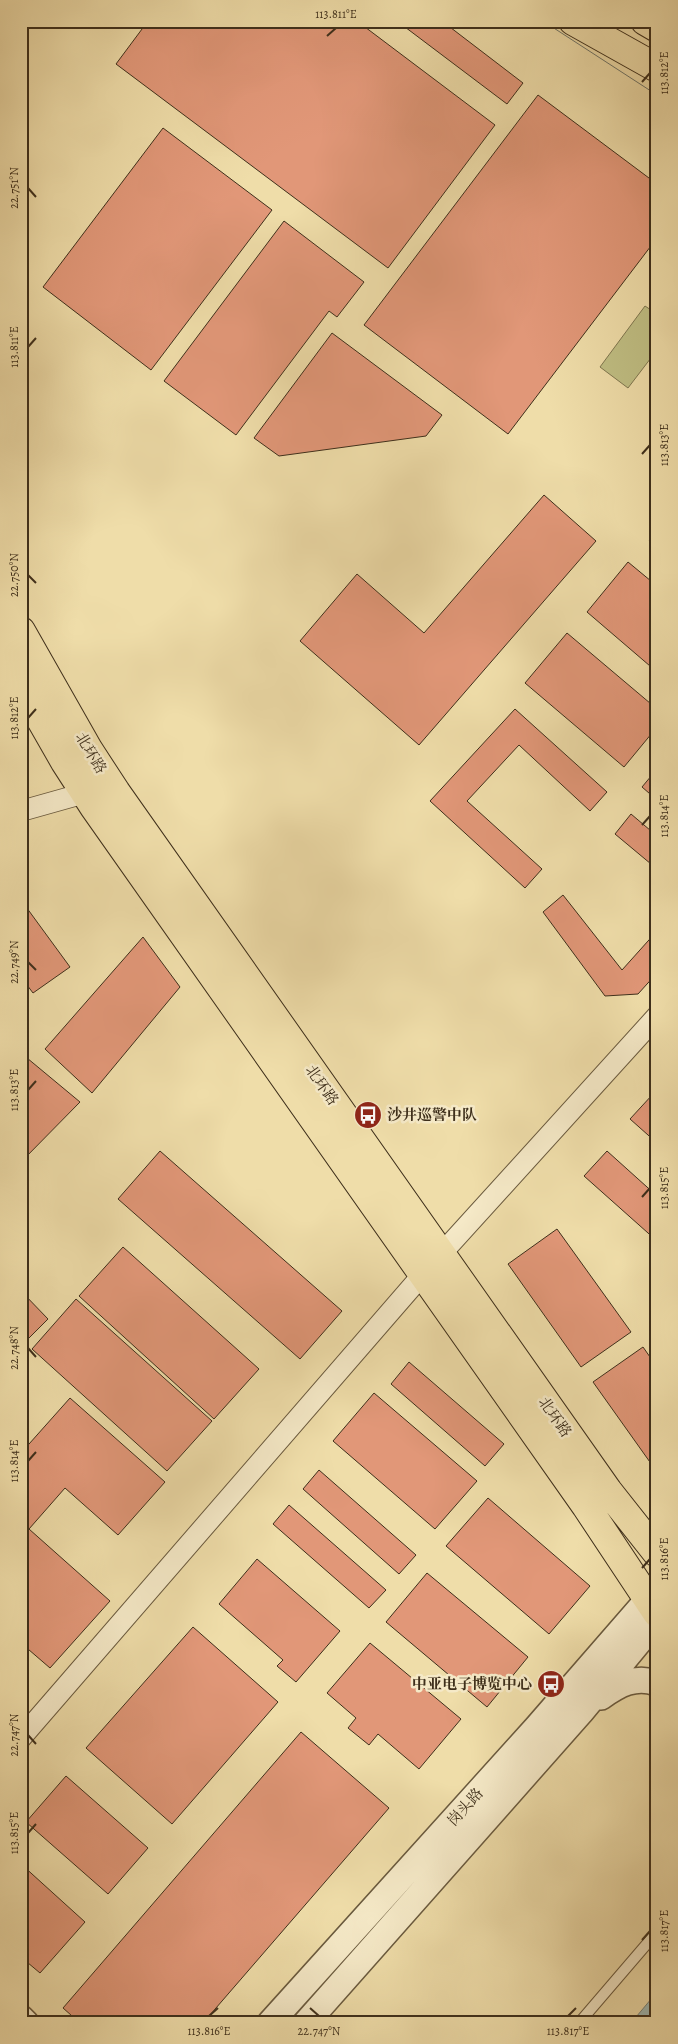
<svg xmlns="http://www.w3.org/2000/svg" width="678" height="2044" font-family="Alegreya,'Noto Serif SC',serif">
  <rect width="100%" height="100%" fill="#efdda9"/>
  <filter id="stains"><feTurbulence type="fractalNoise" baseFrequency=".004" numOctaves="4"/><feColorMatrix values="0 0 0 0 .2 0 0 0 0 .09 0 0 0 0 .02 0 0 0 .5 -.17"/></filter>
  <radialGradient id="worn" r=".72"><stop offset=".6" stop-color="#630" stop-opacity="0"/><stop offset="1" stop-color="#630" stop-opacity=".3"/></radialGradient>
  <path fill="#c0bf84" stroke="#7f7750" d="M645 306 657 314V350L628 388 600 367Z"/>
  <path fill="#9fb9b4" stroke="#788277" d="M657 1992V2023H631Z"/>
  <path fill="#efdda9" d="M531 21H657V93L558 39Z"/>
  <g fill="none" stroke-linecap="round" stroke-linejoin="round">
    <path stroke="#6e7468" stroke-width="1" d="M543 21 657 95"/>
  </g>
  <path fill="#e19778" stroke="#3e2f1b" d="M148 21H357L495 125 388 268 116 64Z
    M397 21H442L523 83 507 104Z
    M538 95 657 184V238L508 434 364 325Z
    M163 128 272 210 151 370 43 287Z
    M284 221 364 282 337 317 329 311 236 435 164 381Z
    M332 333 442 415 426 436 279 456 254 438Z
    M544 495 596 541 419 745 300 641 357 574 424 633Z
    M657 532V548L649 541Z
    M628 562 657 586V672L587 612Z
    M567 633 657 709V727L624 767 525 683Z
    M515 709 607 792 590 811 519 745 467 801 542 869 525 888 430 801Z
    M657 769V800L642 787Z
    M631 814 657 836V869L615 834Z
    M563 895 622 970 657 931V973L638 994 605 996 543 912Z
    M21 900 70 967 33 993 21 977Z
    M143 937 180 987 92 1093 45 1049Z
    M21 1053 80 1102 21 1162Z
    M653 1094 657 1097V1143L630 1119Z
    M160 1151 342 1311 300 1359 118 1199Z
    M607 1151 657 1196V1241L584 1176Z
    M557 1229 631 1332 581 1367 508 1264Z
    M123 1247 259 1369 214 1419 79 1296Z
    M21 1291 48 1319 21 1346Z
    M76 1299 212 1421 167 1471 32 1349Z
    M643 1347 657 1367V1472L593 1382Z
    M409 1362 504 1444 485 1466 391 1384Z
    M374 1393 477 1481 435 1529 333 1441Z
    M70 1398 165 1482 118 1535 65 1488 29 1529 110 1601 50 1668 21 1643V1453Z
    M319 1470 416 1555 399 1574 303 1489Z
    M488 1498 590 1586 549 1634 446 1546Z
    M289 1505 386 1590 369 1608 273 1524Z
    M257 1559 340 1631 296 1682 277 1666 283 1660 219 1604Z
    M427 1573 528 1657 487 1707 386 1622Z
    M193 1627 278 1702 172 1824 86 1748Z
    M370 1643 461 1719 419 1769 378 1734 369 1745 348 1728 356 1718 327 1693Z
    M301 1732 389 1808 203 2023H80L63 2008Z
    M66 1776 148 1848 108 1894 26 1822Z
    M21 1864 85 1922 40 1973 21 1957Z"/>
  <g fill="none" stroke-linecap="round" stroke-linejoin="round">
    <g stroke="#6a5a3e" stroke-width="12">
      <path id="service" d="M579 2023 657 1932"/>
    </g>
    <g stroke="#6a5a3e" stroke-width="22">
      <path id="minor" d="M21 811 85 793
        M21 1738 423 1274 657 1016"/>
    </g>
    <g stroke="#6a5a3e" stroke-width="28">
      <path id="tertiary" d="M601 1697C618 1685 635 1675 657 1683
        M21 2018 26 2023
        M270 2023 537 1727 657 1589
        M306 2023 581 1712 657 1620"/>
    </g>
    <g stroke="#3e2f1b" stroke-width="30">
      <path id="primary" d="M21 631 88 749 116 792 608 1491 657 1553
        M21 685 65 762 94 807 586 1506 657 1613"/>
    </g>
    <g stroke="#3e2f1b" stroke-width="30">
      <path id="motorway" d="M573 21 657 68
        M645 21 657 28"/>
    </g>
    <use href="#service" stroke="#f5e9c7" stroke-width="10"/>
    <use href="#minor" stroke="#f5e9c7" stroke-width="20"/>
    <use href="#tertiary" stroke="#f5e9c7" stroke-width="25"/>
    <use href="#primary" stroke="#efdda9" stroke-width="28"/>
    <use href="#motorway" stroke="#efdda9" stroke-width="28"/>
  </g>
  <path fill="none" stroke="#3e2f1b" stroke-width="2" d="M327 36 336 28M642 82 650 73M28 188 36 197M28 347 36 338M642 454 650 445M28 575 36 583M28 718 36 709M642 825 650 816M28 962 36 970M28 1090 36 1081M642 1197 650 1188M28 1348 36 1357M28 1461 36 1452M642 1568 650 1559M28 1735 36 1744M28 1833 36 1824M642 1940 650 1931M310 2008 319 2016M209 2016 218 2008M568 2016 576 2008"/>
  <defs>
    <g id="bus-disc" transform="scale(1.4375)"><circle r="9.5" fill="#8f2418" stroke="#f5e9c7"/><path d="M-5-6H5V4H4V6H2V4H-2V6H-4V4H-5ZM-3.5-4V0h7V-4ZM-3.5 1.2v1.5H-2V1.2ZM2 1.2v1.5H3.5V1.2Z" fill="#fff"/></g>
  </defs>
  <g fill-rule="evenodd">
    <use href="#bus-disc" x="368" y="1115"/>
    <use href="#bus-disc" x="551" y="1684"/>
  </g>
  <g text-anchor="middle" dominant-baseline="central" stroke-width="5" stroke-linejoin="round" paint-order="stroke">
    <g font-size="15" fill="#3e2f1b" stroke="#f5e9c7">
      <text transform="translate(91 753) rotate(59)">北环路</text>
      <text transform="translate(322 1085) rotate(55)">北环路</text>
      <text transform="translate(555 1417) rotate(55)">北环路</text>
      <text transform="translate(465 1807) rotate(-48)">岗头路</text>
    </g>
    <g font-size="15" font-weight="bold" fill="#3e2f1b" stroke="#f5e9c7" text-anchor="start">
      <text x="387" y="1115">沙井巡警中队</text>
      <text x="532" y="1684" text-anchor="end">中亚电子博览中心</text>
    </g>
  </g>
  <rect width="678" height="2044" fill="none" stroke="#efdda9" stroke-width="55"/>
  <rect x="28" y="28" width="622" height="1988" fill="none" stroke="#3e2f1b" stroke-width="2"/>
  <g font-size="12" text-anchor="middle" fill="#3e2f1b">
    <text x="336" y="18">113.811°E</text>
    <text transform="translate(664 73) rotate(-90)" y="4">113.812°E</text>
    <text transform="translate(14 188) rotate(-90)" y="4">22.751°N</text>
    <text transform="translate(14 347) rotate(-90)" y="4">113.811°E</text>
    <text transform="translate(664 445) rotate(-90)" y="4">113.813°E</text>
    <text transform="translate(14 575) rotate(-90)" y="4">22.750°N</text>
    <text transform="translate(14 718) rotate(-90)" y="4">113.812°E</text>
    <text transform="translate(664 816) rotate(-90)" y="4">113.814°E</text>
    <text transform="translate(14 962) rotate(-90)" y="4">22.749°N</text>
    <text transform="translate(14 1090) rotate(-90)" y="4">113.813°E</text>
    <text transform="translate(664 1188) rotate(-90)" y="4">113.815°E</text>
    <text transform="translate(14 1348) rotate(-90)" y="4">22.748°N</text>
    <text transform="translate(14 1461) rotate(-90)" y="4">113.814°E</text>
    <text transform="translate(664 1559) rotate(-90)" y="4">113.816°E</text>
    <text transform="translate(14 1735) rotate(-90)" y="4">22.747°N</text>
    <text transform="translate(14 1833) rotate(-90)" y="4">113.815°E</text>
    <text transform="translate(664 1931) rotate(-90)" y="4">113.817°E</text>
    <text x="209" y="2035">113.816°E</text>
    <text x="319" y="2035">22.747°N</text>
    <text x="568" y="2035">113.817°E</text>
  </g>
  <rect width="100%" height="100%" filter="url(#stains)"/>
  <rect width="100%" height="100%" fill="url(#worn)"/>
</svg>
